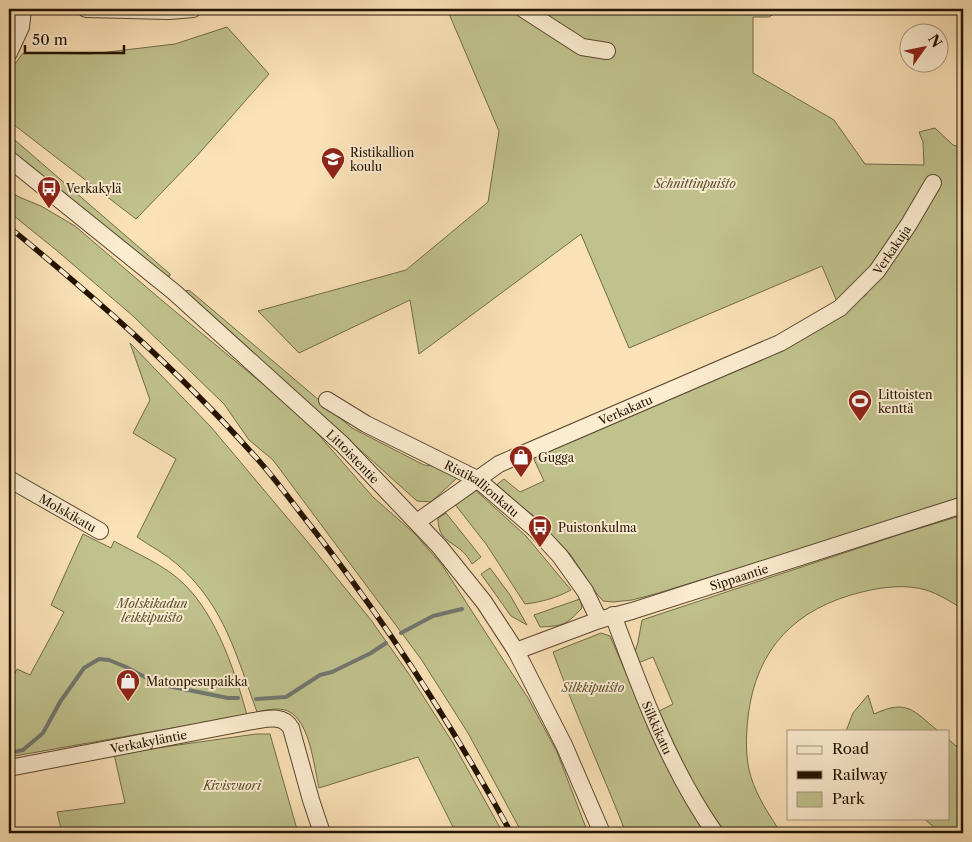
<svg xmlns="http://www.w3.org/2000/svg" width="972" height="842" font-family="'Libre Caslon Text',serif">
  <rect width="100%" height="100%" fill="#fae1b6"/>
  <filter id="stains"><feTurbulence type="fractalNoise" baseFrequency=".004" numOctaves="4"/><feColorMatrix values="0 0 0 0 .2 0 0 0 0 .09 0 0 0 0 .02 0 0 0 .5 -.17"/></filter>
  <radialGradient id="worn" r=".72"><stop offset=".6" stop-color="#630" stop-opacity="0"/><stop offset="1" stop-color="#630" stop-opacity=".3"/></radialGradient>
  <path fill="#c0c28d" stroke="#716a48" d="M447 9H782L769 17H753V73L834 120 865 164 924 165 923 142 919 132 935 128 953 145 963 148V499L655 594 632 600 613 602 603 601 597 594 570 554 534 516 495 486 504 479 520 492 544 481 532 455 842 313 867 294 858 286 838 304 822 266 629 348 581 234 419 354 410 300 299 353 258 311 406 270 488 202 499 131Z
    M227 27 269 74 195 158 136 219 9 121V72L23 53 91 54 175 44Z
    M9 135 170 274V276L160 275 9 149Z
    M9 191 19 197 41 206 75 226 165 303 304 418 373 497 415 534 442 565 528 698 557 752 588 833H522L468 733 421 659 273 460 249 440 224 404 133 316 55 249 9 212Z
    M189 290 352 428 424 465 435 466 457 478 431 502 417 501 188 295 186 291Z
    M130 343 211 427 311 546 371 620 409 674 453 743 503 833H456L418 757 319 788C314 767 310 721 288 711 279 707 266 710 257 712 236 655 225 607 178 565 166 554 150 546 137 537L176 459 133 433 150 400Z
    M473 488 526 536 571 590C556 598 542 602 525 604L486 544 454 503Z
    M446 513 481 557 472 564C469 559 466 554 461 550 448 540 438 538 438 518Z
    M963 515V609C951 602 939 594 926 590 906 584 882 587 862 592 796 608 756 648 748 717 746 736 745 758 751 777 757 797 770 816 781 833H722L693 788 659 711 673 704 653 657 638 663 635 652 638 642 642 620 904 533Z
    M83 534 111 548 114 541C137 554 165 565 184 584 217 616 235 672 247 715L9 757V685L17 669 30 675 64 612 51 605Z
    M490 568 510 595 527 625 511 616 481 574Z
    M580 599 582 608C566 625 563 626 540 627L534 615Z
    M601 633 610 636 651 731 708 833H626C602 772 575 713 553 652Z
    M868 695 874 714C907 699 913 710 938 731H846L853 713Z
    M256 734H270L298 833H62L57 812 125 803 114 754Z
    M948 739 963 752V833H941L923 818H948Z"/>
  <g fill="none" stroke-linecap="round" stroke-linejoin="round">
    <path stroke="#717770" stroke-width="4" d="M401 633 433 616 462 609
      M256 699 286 697 320 675 332 672 371 653 386 643
      M9 753 23 750 43 733 60 702 84 668 99 659 109 660 126 667 158 684 228 698H238"/>
    <g stroke="#58462f" stroke-width="18">
      <g id="minor">
        <path d="M86 9 169 11 193 9"/>
        <path d="M523 9 582 47 607 51"/>
        <path d="M9 53 21 27 23 9"/>
        <path id="s1" d="M9 159 174 292 342 444 439 546 484 602 516 651 564 745 602 833"/>
        <path id="s2" d="M327 400 366 424 477 479 535 529 560 556 585 591 599 620"/>
        <path id="s3" d="M9 479 100 531"/>
        <path id="s4" d="M417 522 499 464 780 343 840 308 877 271 909 224 933 183"/>
        <path id="s5" d="M613 615C641 691 669 767 715 833"/>
        <path id="s6" d="M516 651 599 620 632 611 963 505"/>
        <path id="s7" d="M9 768 253 721C267 719 283 714 291 728L311 800 322 833"/>
      </g>
    </g>
    <use href="#minor" stroke="#fcecd0" stroke-width="16"/>
    <g stroke="#221202" stroke-width="5.5">
      <path id="rail" d="M9 227C94 297 177 369 251 452 271 473 288 497 306 520 384 619 451 723 511 833"/>
    </g>
    <use href="#rail" stroke="#fcecd0" stroke-width="4" stroke-dasharray="11" stroke-linecap="butt"/>
  </g>
  <defs>
    <g id="school-pin" transform="scale(1.25)"><path d="M0 17L-7.5 6A9.5 9.5 0 1 1 7.5 6Z" fill="#8f2418" stroke="#fcecd0"/><path d="M0-5L7-2L0 1L-7-2ZM-4 1L0 2.5L4 1V4Q0 6-4 4Z" fill="#fff"/></g>
    <g id="bus-pin" transform="scale(1.25)"><path d="M0 17L-7.5 6A9.5 9.5 0 1 1 7.5 6Z" fill="#8f2418" stroke="#fcecd0"/><path d="M-5-6H5V4H4V6H2V4H-2V6H-4V4H-5ZM-3.5-4V0h7V-4ZM-3.5 1.2v1.5H-2V1.2ZM2 1.2v1.5H3.5V1.2Z" fill="#fff"/></g>
    <g id="stadium-pin" transform="scale(1.25)"><path d="M0 17L-7.5 6A9.5 9.5 0 1 1 7.5 6Z" fill="#8f2418" stroke="#fcecd0"/><path d="M0-5a6.5 5 0 1 0 0 10a6.5 5 0 1 0 0-10ZM-3.5-1.8h7v3.6h-7Z" fill="#fff"/></g>
    <g id="shop-pin" transform="scale(1.25)"><path d="M0 17L-7.5 6A9.5 9.5 0 1 1 7.5 6Z" fill="#8f2418" stroke="#fcecd0"/><path d="M-5-2.5h2.3a2.7 3.5 0 0 1 5.4 0H5L5.5 6h-11ZM-1.5-2.5h3a1.5 2.3 0 0 0-3 0Z" fill="#fff"/></g>
  </defs>
  <g fill-rule="evenodd">
    <use href="#school-pin" x="333" y="159"/>
    <use href="#bus-pin" x="49" y="188"/>
    <use href="#stadium-pin" x="860" y="401"/>
    <use href="#shop-pin" x="521" y="457"/>
    <use href="#bus-pin" x="540" y="527"/>
    <use href="#shop-pin" x="128" y="681"/>
  </g>
  <g text-anchor="middle" dominant-baseline="central" stroke-width="4" stroke-linejoin="round" paint-order="stroke">
    <g font-size="12" fill="#221202" stroke="#fcecd0" text-anchor="start">
      <text x="350" y="152">Ristikallion<tspan x="350" dy="14">koulu</tspan></text>
      <text x="66" y="188">Verkakylä</text>
      <text x="878" y="394">Littoisten<tspan x="878" dy="14">kenttä</tspan></text>
      <text x="538" y="457">Gugga</text>
      <text x="558" y="527">Puistonkulma</text>
      <text x="146" y="681">Matonpesupaikka</text>
    </g>
    <g font-size="12" font-style="italic" fill="#595033" stroke="#fcecd0">
      <text x="695" y="183">Schnittinpuisto</text>
      <text x="152" y="603">Molskikadun<tspan x="152" dy="14">leikkipuisto</tspan></text>
      <text x="593" y="687">Silkkipuisto</text>
      <text x="232" y="785">Kivisvuori</text>
    </g>
    <g font-size="12" fill="#221202" stroke="#fcecd0">
      <text stroke="none"><textPath href="#s4" startOffset="554">Verkakuja</textPath></text>
      <text stroke="none"><textPath href="#s4" startOffset="238">Verkakatu</textPath></text>
      <text stroke="none"><textPath href="#s1" startOffset="455">Littoistentie</textPath></text>
      <text stroke="none"><textPath href="#s2" startOffset="179">Ristikallionkatu</textPath></text>
      <text stroke="none"><textPath href="#s3" startOffset="68">Molskikatu</textPath></text>
      <text stroke="none"><textPath href="#s6" startOffset="235">Sippaantie</textPath></text>
      <text stroke="none"><textPath href="#s5" startOffset="121">Silkkikatu</textPath></text>
      <text stroke="none"><textPath href="#s7" startOffset="142">Verkakyläntie</textPath></text>
    </g>
  </g>
  <rect width="972" height="842" fill="none" stroke="#fae1b6" stroke-width="30"/>
  <rect x="10" y="10" width="952" height="822" fill="none" stroke="#221202" stroke-width="2.5"/>
  <rect x="15" y="15" width="942" height="812" fill="none" stroke="#221202"/>
  <rect x="787" y="730" width="162" height="90" fill="#fcecd0" stroke="#a5957e"/>
  <rect x="797" y="746" width="25" height="8" fill="#fcecd0" stroke="#a5957e"/>
  <text x="832" y="754" font-size="15" fill="#221202">Road</text>
  <rect x="797" y="771" width="25" height="8" fill="#221202" stroke="#a5957e"/>
  <text x="832" y="780" font-size="15" fill="#221202">Railway</text>
  <rect x="797" y="792" width="25" height="15" fill="#c0c28d" stroke="#a5957e"/>
  <text x="832" y="804" font-size="15" fill="#221202">Park</text>
  <g transform="translate(924 48) rotate(57)"><circle r="24" fill="#fcecd0" stroke="#a5957e"/>
  <path d="M0-4L9 19L0 12L-9 19Z" fill="#8f2418"/>
  <text y="-8" font-size="14" font-weight="bold" text-anchor="middle" fill="#221202">N</text>
  </g>
  <path d="M25 45v8h99v-8" fill="none" stroke="#221202" stroke-width="2.5"/>
  <text x="32" y="45" font-size="15" fill="#221202" stroke="#fcecd0" stroke-width="4" paint-order="stroke">50 m</text>
  <rect width="100%" height="100%" filter="url(#stains)"/>
  <rect width="100%" height="100%" fill="url(#worn)"/>
</svg>
